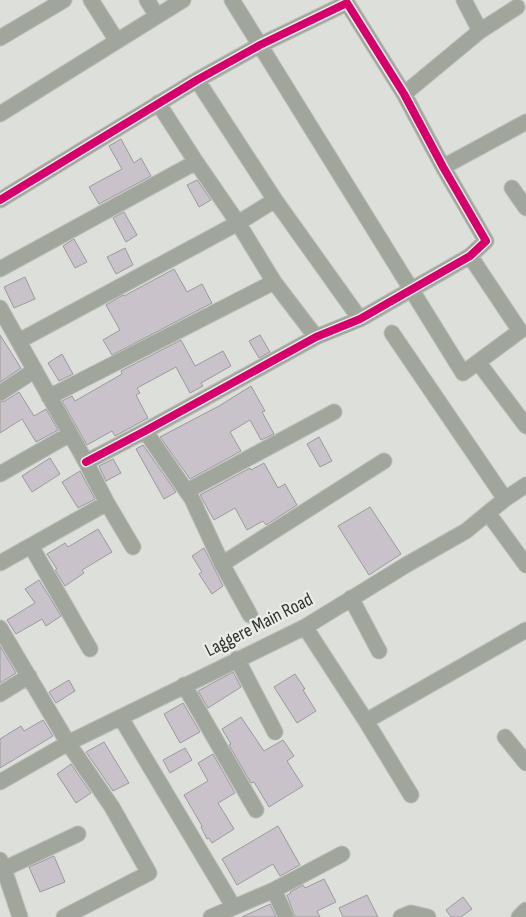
<svg xmlns="http://www.w3.org/2000/svg" width="526" height="917" font-family="'Sofia Sans Condensed',sans-serif">
  <rect width="100%" height="100%" fill="#dcdfda"/>
  <path fill="#c9c2ca" stroke="#9b9b9b" d="M121 139 134 163 141 158 151 176 99 204 89 187 122 169 109 146Z
    M197 180 211 200 199 207 187 185Z
    M124 212 137 235 126 242 113 218Z
    M74 239 87 262 75 268 63 246Z
    M125 248 133 265 116 274 107 257Z
    M174 269 187 292 202 284 212 303 112 355 103 340 120 330 106 305 123 295 124 296Z
    M25 277 35 299 14 308 4 287Z
    M0 335 21 368 0 382Z
    M260 335 270 352 259 358 249 341Z
    M181 340 195 366 223 351 231 366 201 383 203 386 190 393 176 367 137 388 140 393 136 395 148 418 115 436 112 431 87 445 62 401 72 396 75 401 122 374 121 371Z
    M62 354 73 374 59 381 48 363Z
    M251 386 265 411 262 412 274 434 261 440 250 420 230 432 241 451 190 479 160 437 219 406Z
    M19 392 34 416 46 409 58 430 36 442 22 419 0 433V402L5 401Z
    M319 437 332 461 320 467 307 444Z
    M143 445 176 492 164 499 136 449Z
    M50 458 60 474 32 492 22 476Z
    M113 459 121 473 106 481 99 466Z
    M264 463 278 488 285 484 297 505 266 525 263 521 247 530 235 508 214 520 200 495 250 468 251 470Z
    M80 471 95 499 78 508 62 482Z
    M370 507 401 554 369 575 338 526Z
    M98 529 112 552 82 570 84 573 65 586 55 570 57 569 47 554 65 543 68 547Z
    M204 548 223 586 212 594 199 574 202 572 192 556Z
    M39 580 61 616 46 626 42 619 16 634 7 620 35 603 25 589Z
    M0 646 16 673 0 683Z
    M233 672 241 687 208 708 198 691Z
    M295 674 305 689 303 690 316 711 297 723 274 687Z
    M69 680 75 691 56 703 49 692Z
    M183 703 200 732 180 743 164 714Z
    M241 717 264 751 283 740 294 756 287 761 303 786 269 807 254 782 251 783 229 745 231 744 222 729Z
    M43 720 53 736 0 768V739L21 726 24 731Z
    M104 742 129 783 113 791 86 752Z
    M185 748 192 760 170 773 163 760Z
    M213 754 235 793 218 803 234 829 212 843 209 838 207 839 201 827 202 826 184 795 208 781 198 763Z
    M71 764 91 793 76 803 57 774Z
    M278 826 300 865 280 876 273 864 237 885 222 859Z
    M54 856 65 882 40 892 29 867Z
    M324 879 336 902 317 911 320 917H295L287 895 291 893 290 892 303 885 305 888Z
    M367 895 378 917H343L339 908Z
    M463 897 472 909 461 917H451L446 910Z
    M270 904 276 917H242Z"/>
  <g fill="none" stroke-linecap="round" stroke-linejoin="round">
    <g stroke="#babcb9" stroke-width="17">
      <path id="minor" d="M91 0 117 41
        M147 0 157 16
        M232 0 463 373 520 331 470 256
        M464 0 480 31
        M0 38 64 0
        M197 80 275 200 360 319
        M404 94 480 31 517 7
        M158 103 196 162 238 223 274 282 316 337
        M0 114 183 0
        M443 167 526 122
        M512 188 526 208
        M0 200 197 80 260 45 347 3 404 94 443 167 486 241 470 256 360 319 316 337 145 431 86 462
        M0 269 196 162
        M0 308 86 462 107 503 133 547
        M392 333 505 499
        M19 341 238 223 275 200
        M478 362 526 426
        M0 393 35 370
        M49 397 274 282
        M145 431 192 499 222 564 384 461
        M0 474 70 434
        M187 491 334 412
        M488 513 526 565
        M31 546 90 649
        M0 563 107 503
        M222 564 250 615
        M351 598 379 651
        M305 627 366 721 411 795
        M0 628 68 743 112 807 149 873 64 917
        M237 659 275 732
        M184 685 256 810
        M0 694 29 676
        M121 718 233 906
        M366 721 526 630
        M505 737 526 763
        M0 782 68 743 305 627 406 565 466 531 505 499 526 485
        M0 860 4 869 20 917
        M4 869 78 834
        M274 890 286 917
        M211 917 274 890 342 854
        M401 917 411 913 428 917
        M519 917 526 910"/>
    </g>
    <use href="#minor" stroke="#a0a69b" stroke-width="15"/>
    <g stroke="#e9efe6" stroke-width="11">
      <path id="cycleway" d="M0 200 197 80 260 45 347 3 404 94 443 167 486 241 470 256 360 319 316 337 145 431 86 462"/>
    </g>
    <use href="#cycleway" stroke="#d6006c" stroke-width="8"/>
  </g>
  <g text-anchor="middle" dominant-baseline="central" stroke-width="4.5" stroke-linejoin="round" paint-order="stroke">
    <g font-size="19" fill="#30322f" stroke="#e9efe6">
      <text transform="translate(259 625) rotate(-27)">Laggere Main Road</text>
    </g>
  </g>
</svg>
